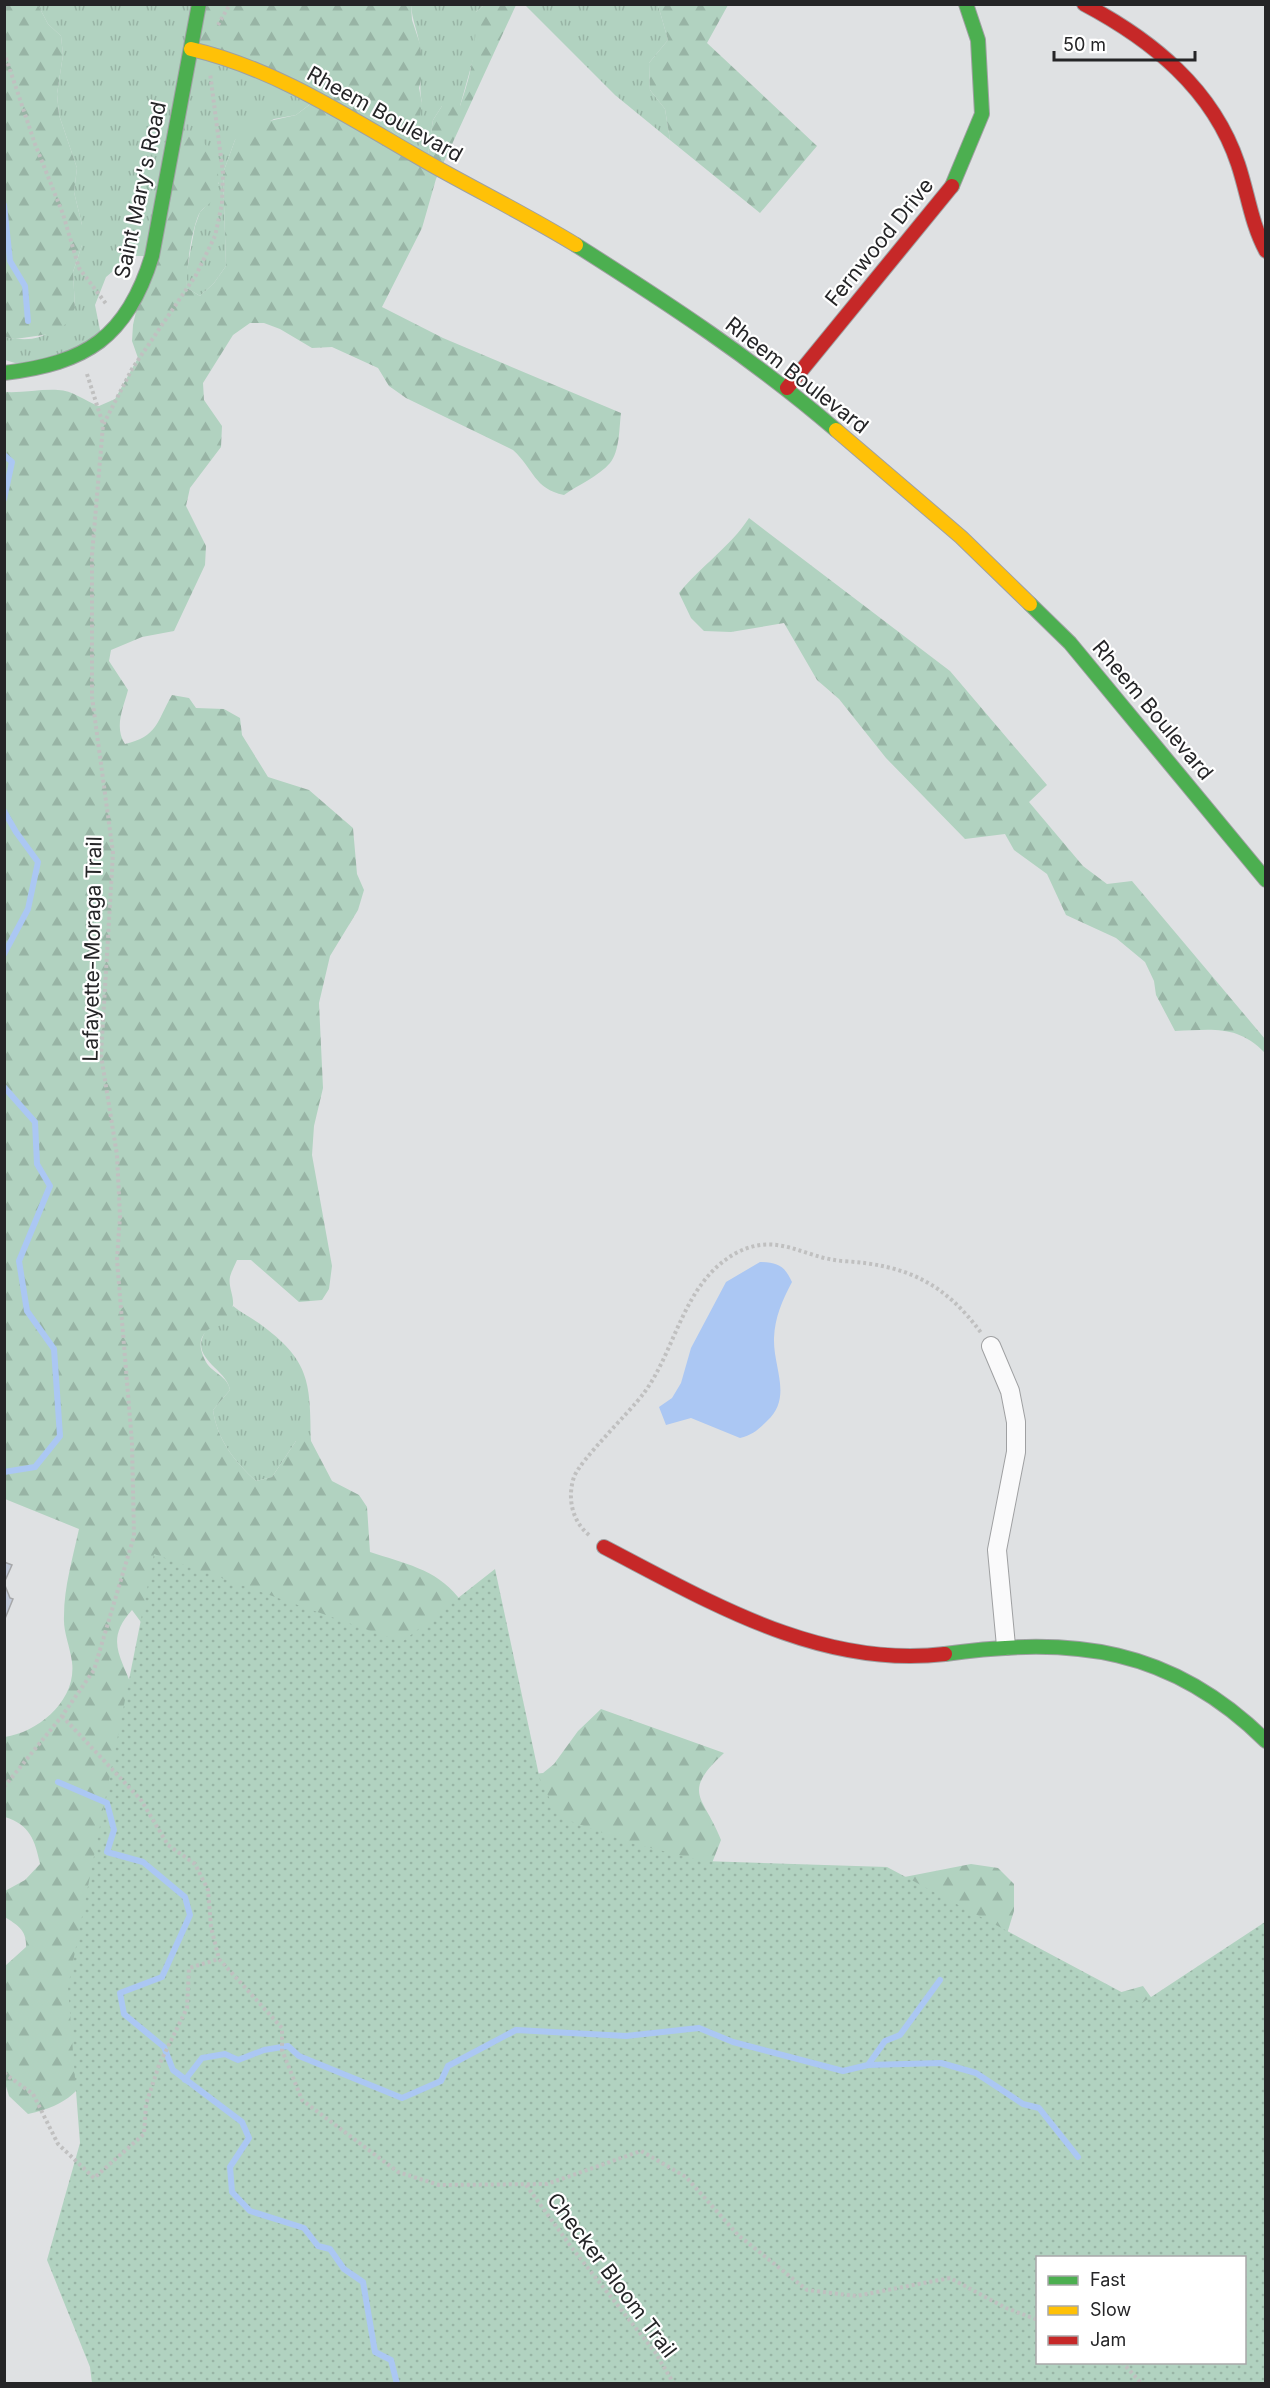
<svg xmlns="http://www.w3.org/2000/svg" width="1270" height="2388" font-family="Inter,sans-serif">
  <defs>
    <pattern id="grass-tufts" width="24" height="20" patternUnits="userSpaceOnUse" patternTransform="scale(1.5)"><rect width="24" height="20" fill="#b1d2c0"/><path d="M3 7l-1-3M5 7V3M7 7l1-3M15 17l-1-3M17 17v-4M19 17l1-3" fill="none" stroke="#98b4a5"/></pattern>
    <pattern id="forest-firs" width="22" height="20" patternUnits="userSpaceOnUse" patternTransform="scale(1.5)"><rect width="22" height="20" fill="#b1d2c0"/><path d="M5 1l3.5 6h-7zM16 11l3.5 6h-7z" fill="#98b4a5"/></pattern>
    <pattern id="park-dots" width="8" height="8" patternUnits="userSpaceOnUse" patternTransform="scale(1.5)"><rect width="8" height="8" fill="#b1d2c0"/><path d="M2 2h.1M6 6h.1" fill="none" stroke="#98b4a5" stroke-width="1.8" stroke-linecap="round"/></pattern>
  </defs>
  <rect width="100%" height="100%" fill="#dfe1e3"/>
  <path fill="url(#grass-tufts)" d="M38 5H199L318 98 296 115 274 119 235 140 223 173 226 266 214 283 200 296 187 288 186 275 195 226 200 212 211 201 219 182 152 256H131L106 277 95 305 102 340 35 369 5 360 4 337C42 344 51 334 75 308L73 272 82 245V225L74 192 77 168 59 115 57 94 63 55 61 36 48 24Z
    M411 5H484L476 12V49L460 106H442L433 120 427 161 378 119 409 127 422 103C418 84 423 66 420 47 418 32 412 20 411 5Z
    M525 5H658L668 40 649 63 650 90 665 109 670 140 615 95Z
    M233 1306C243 1314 254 1319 264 1327 311 1362 310 1385 311 1441H296L272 1477 256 1481C234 1461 217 1439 213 1410L230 1390C227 1369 189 1359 205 1332 211 1323 225 1318 233 1306Z"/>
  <path fill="url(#forest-firs)" fill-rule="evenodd" d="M366 4 411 5 412 20 420 44 423 72 419 88 422 103 419 121 409 127 378 119 427 161 433 120 442 106H460C472 72 476 48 476 12L484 5H516L436 179 422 228 382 307 443 338 621 413C619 428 620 451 610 463 599 476 578 485 564 495 534 489 534 469 513 450L406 398 389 386 378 368 332 347 312 348 280 329 264 323H250L233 335 203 383 204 400 222 426 221 447 190 488 186 506 206 546 205 565 174 631 142 637 111 650 109 661 128 690C123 709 114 727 125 744 158 736 156 723 172 695L189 698 196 708 224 709 240 718 242 735 268 777 309 790 353 828 357 874 364 890 358 910 330 956 319 1003 323 1088 314 1126 312 1155 332 1266 329 1289 322 1300 299 1302 251 1260H237C235 1265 231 1272 230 1277 228 1286 234 1296 233 1305 228 1329 186 1324 206 1362 212 1373 228 1376 230 1390L213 1410C217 1439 234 1461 256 1481L272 1477 296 1441H311L332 1481 359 1495 367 1507 370 1552C403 1563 436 1569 458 1597L513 1776 543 1773 554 1764 578 1731 601 1709 724 1753C680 1794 704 1796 721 1840L712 1863 884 1881 971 1864 998 1868 1014 1884V1911L1006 1937 1118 1993 1143 1986 1153 2000 421 2384 104 2059C78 2090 70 2105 28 2114L9 2096 5 2083V1966L26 1947C27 1930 17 1925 5 1917V1891L25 1880 40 1864C35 1840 30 1825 5 1817V1737C39 1732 77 1700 72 1662 70 1646 63 1632 64 1616 64 1587 73 1557 79 1529L5 1499V392C23 393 41 389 58 390 72 390 85 401 99 406L115 399 138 358 132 341 133 325 176 133 202 140C215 159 226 179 212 201 208 206 202 208 199 214 191 232 186 270 187 288L200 296 214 283 226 266 223 173 235 140 252 125 296 115 317 99 191 49 199 5ZM132 1610 152 1637 133 1690C122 1657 104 1641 132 1610Z
    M4 5H38L48 24 61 36 63 55 57 94 59 115 77 168 74 192 82 225V245L73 272 75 308 66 324 50 334 15 339 4 337Z
    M658 5H728L707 43 817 146 760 213 670 140 665 109 650 90 649 63 668 40Z
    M749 518 950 671 1047 785 1029 802 1083 866 1107 884 1132 881 1265 1039V1053C1237 1024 1211 1030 1175 1031L1156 995 1154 981 1145 962 1116 938 1066 915 1047 874 1014 850 1005 834 965 839 886 758 839 699 817 680 784 623 731 632 704 631 691 618 679 593C701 566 730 547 749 518Z"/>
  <path fill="url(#park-dots)" fill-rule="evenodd" d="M154 1554 402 1642 495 1569 540 1780 559 1817 631 1843 703 1861 887 1867 1142 2003 1265 1922V2383H92L90 2367 47 2260 80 2143 68 1987ZM1038 2258H1244V2362H1038Z"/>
  <path fill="#abc7f3" d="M760 1262C778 1263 784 1265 792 1282 782 1301 775 1317 774 1338 773 1368 793 1397 767 1421 758 1430 752 1435 740 1438L691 1418 666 1425 659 1407 672 1398 681 1383 691 1348 726 1282Z"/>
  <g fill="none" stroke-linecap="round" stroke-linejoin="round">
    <path stroke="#abc7f3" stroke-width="6" d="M4 205 10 261 25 286 28 321
      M4 455 12 462 4 499
      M4 811 16 832 38 862 28 909 4 954
      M4 1087 35 1122 37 1164 50 1186 19 1261 27 1311 54 1349 60 1436 35 1467 4 1472
      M58 1782 107 1803 114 1830 107 1852 143 1862 185 1897 190 1915 162 1977 120 1993 124 2014 164 2047 173 2070 242 2122 249 2138 230 2167 232 2192 250 2211 304 2228 318 2246 330 2249 344 2269 363 2282 375 2352 391 2360 397 2384
      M868 2065 885 2041 900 2035 940 1980
      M185 2080 202 2058 225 2054 238 2060 264 2050 288 2046 299 2056 402 2098 441 2081 448 2066 516 2030 626 2036 699 2028 733 2042 843 2071 868 2065 941 2063 976 2073 1023 2104 1039 2108 1078 2157"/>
  </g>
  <path fill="#c4ccdc" stroke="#a6a7a9" stroke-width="1.5" d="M4 1562 12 1565 4 1583Z
    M4 1583 10 1598 13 1599 4 1621Z"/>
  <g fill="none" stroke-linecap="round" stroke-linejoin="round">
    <g stroke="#9fa0a2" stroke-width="20">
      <path id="street" d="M991 1346 1010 1391 1016 1422V1452L997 1550 1006 1646"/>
    </g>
    <g stroke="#9fa0a2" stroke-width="16">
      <path id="fast" d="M952 186 982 114 978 40 966 4
        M576 245C666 302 755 360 836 430
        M4 373C86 363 127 338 152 256L199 4
        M1030 604 1070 643 1266 880
        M945 1654C1073 1636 1171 1647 1266 1741"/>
    </g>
    <g stroke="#9fa0a2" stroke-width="16">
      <path id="slow" d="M191 49C282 70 360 125 441 170 486 195 532 218 576 245
        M836 430 961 537 1030 604"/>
    </g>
    <g stroke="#9fa0a2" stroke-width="16">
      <path id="jam" d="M1084 4C1152 40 1213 89 1238 164 1248 194 1251 223 1266 251
        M787 388 952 186
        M604 1547C710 1602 821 1669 945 1654"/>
    </g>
    <path stroke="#c0c0c0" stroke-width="4" stroke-dasharray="3 3" stroke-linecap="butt" d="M218 25 230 4
      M4 52 35 144 63 214 79 268 107 305
      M87 374 103 424
      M589 1535C572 1521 567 1498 574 1477 581 1459 629 1413 644 1393 677 1348 683 1281 738 1252 779 1232 803 1258 843 1261 906 1265 944 1282 982 1334
      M62 1716 141 1800 168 1845 195 1864 208 1890 211 1927 219 1959
      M4 1787 62 1716 94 1670 134 1536 132 1443 117 1260 120 1216 117 1155 101 1055 113 853 92 697V555L103 425 132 369 196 275 215 236 222 204 223 173 210 73
      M4 2073 33 2094 58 2144 94 2178 144 2134 146 2104 159 2065 187 2008 189 1968 219 1959 282 2028V2050L302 2100 398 2172 439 2185 547 2184 641 2151 686 2177 738 2235 807 2290 856 2296 950 2278 1006 2308 1038 2320
      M526 2185 572 2248 655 2352 674 2384
      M1122 2362 1142 2384"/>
    <use href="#street" stroke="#fafafb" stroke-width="18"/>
    <use href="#fast" stroke="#4caf50" stroke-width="14"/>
    <use href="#slow" stroke="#ffc107" stroke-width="14"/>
    <use href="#jam" stroke="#c62828" stroke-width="14"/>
  </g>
  <g text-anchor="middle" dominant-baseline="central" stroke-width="4.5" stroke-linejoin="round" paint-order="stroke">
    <g font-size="21" fill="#252527" stroke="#fff">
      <text transform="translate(385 114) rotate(29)">Rheem Boulevard</text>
      <text transform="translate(140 190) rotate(-78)">Saint Mary's Road</text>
      <text transform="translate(879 242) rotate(-51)">Fernwood Drive</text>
      <text transform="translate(797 375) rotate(38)">Rheem Boulevard</text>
      <text transform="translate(1153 710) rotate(50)">Rheem Boulevard</text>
      <text transform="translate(92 949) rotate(-89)">Lafayette-Moraga Trail</text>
      <text transform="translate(612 2275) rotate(53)">Checker Bloom Trail</text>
    </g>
  </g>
  <rect width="1270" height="2388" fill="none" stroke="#252527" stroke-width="12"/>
  <rect x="1036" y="2256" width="210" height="108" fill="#ffffff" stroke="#a8a8a9" stroke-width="1.5"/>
  <rect x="1048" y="2276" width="30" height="9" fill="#4caf50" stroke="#a8a8a9" stroke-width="1.5"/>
  <text x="1090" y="2286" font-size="18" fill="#252527">Fast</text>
  <rect x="1048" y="2306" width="30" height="9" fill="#ffc107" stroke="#a8a8a9" stroke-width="1.5"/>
  <text x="1090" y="2316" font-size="18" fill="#252527">Slow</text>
  <rect x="1048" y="2336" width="30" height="9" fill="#c62828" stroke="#a8a8a9" stroke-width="1.5"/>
  <text x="1090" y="2346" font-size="18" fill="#252527">Jam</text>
  <path d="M1054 51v9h141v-9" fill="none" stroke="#252527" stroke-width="3"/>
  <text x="1063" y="51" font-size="18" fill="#252527" stroke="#ffffff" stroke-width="4.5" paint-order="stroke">50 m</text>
</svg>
